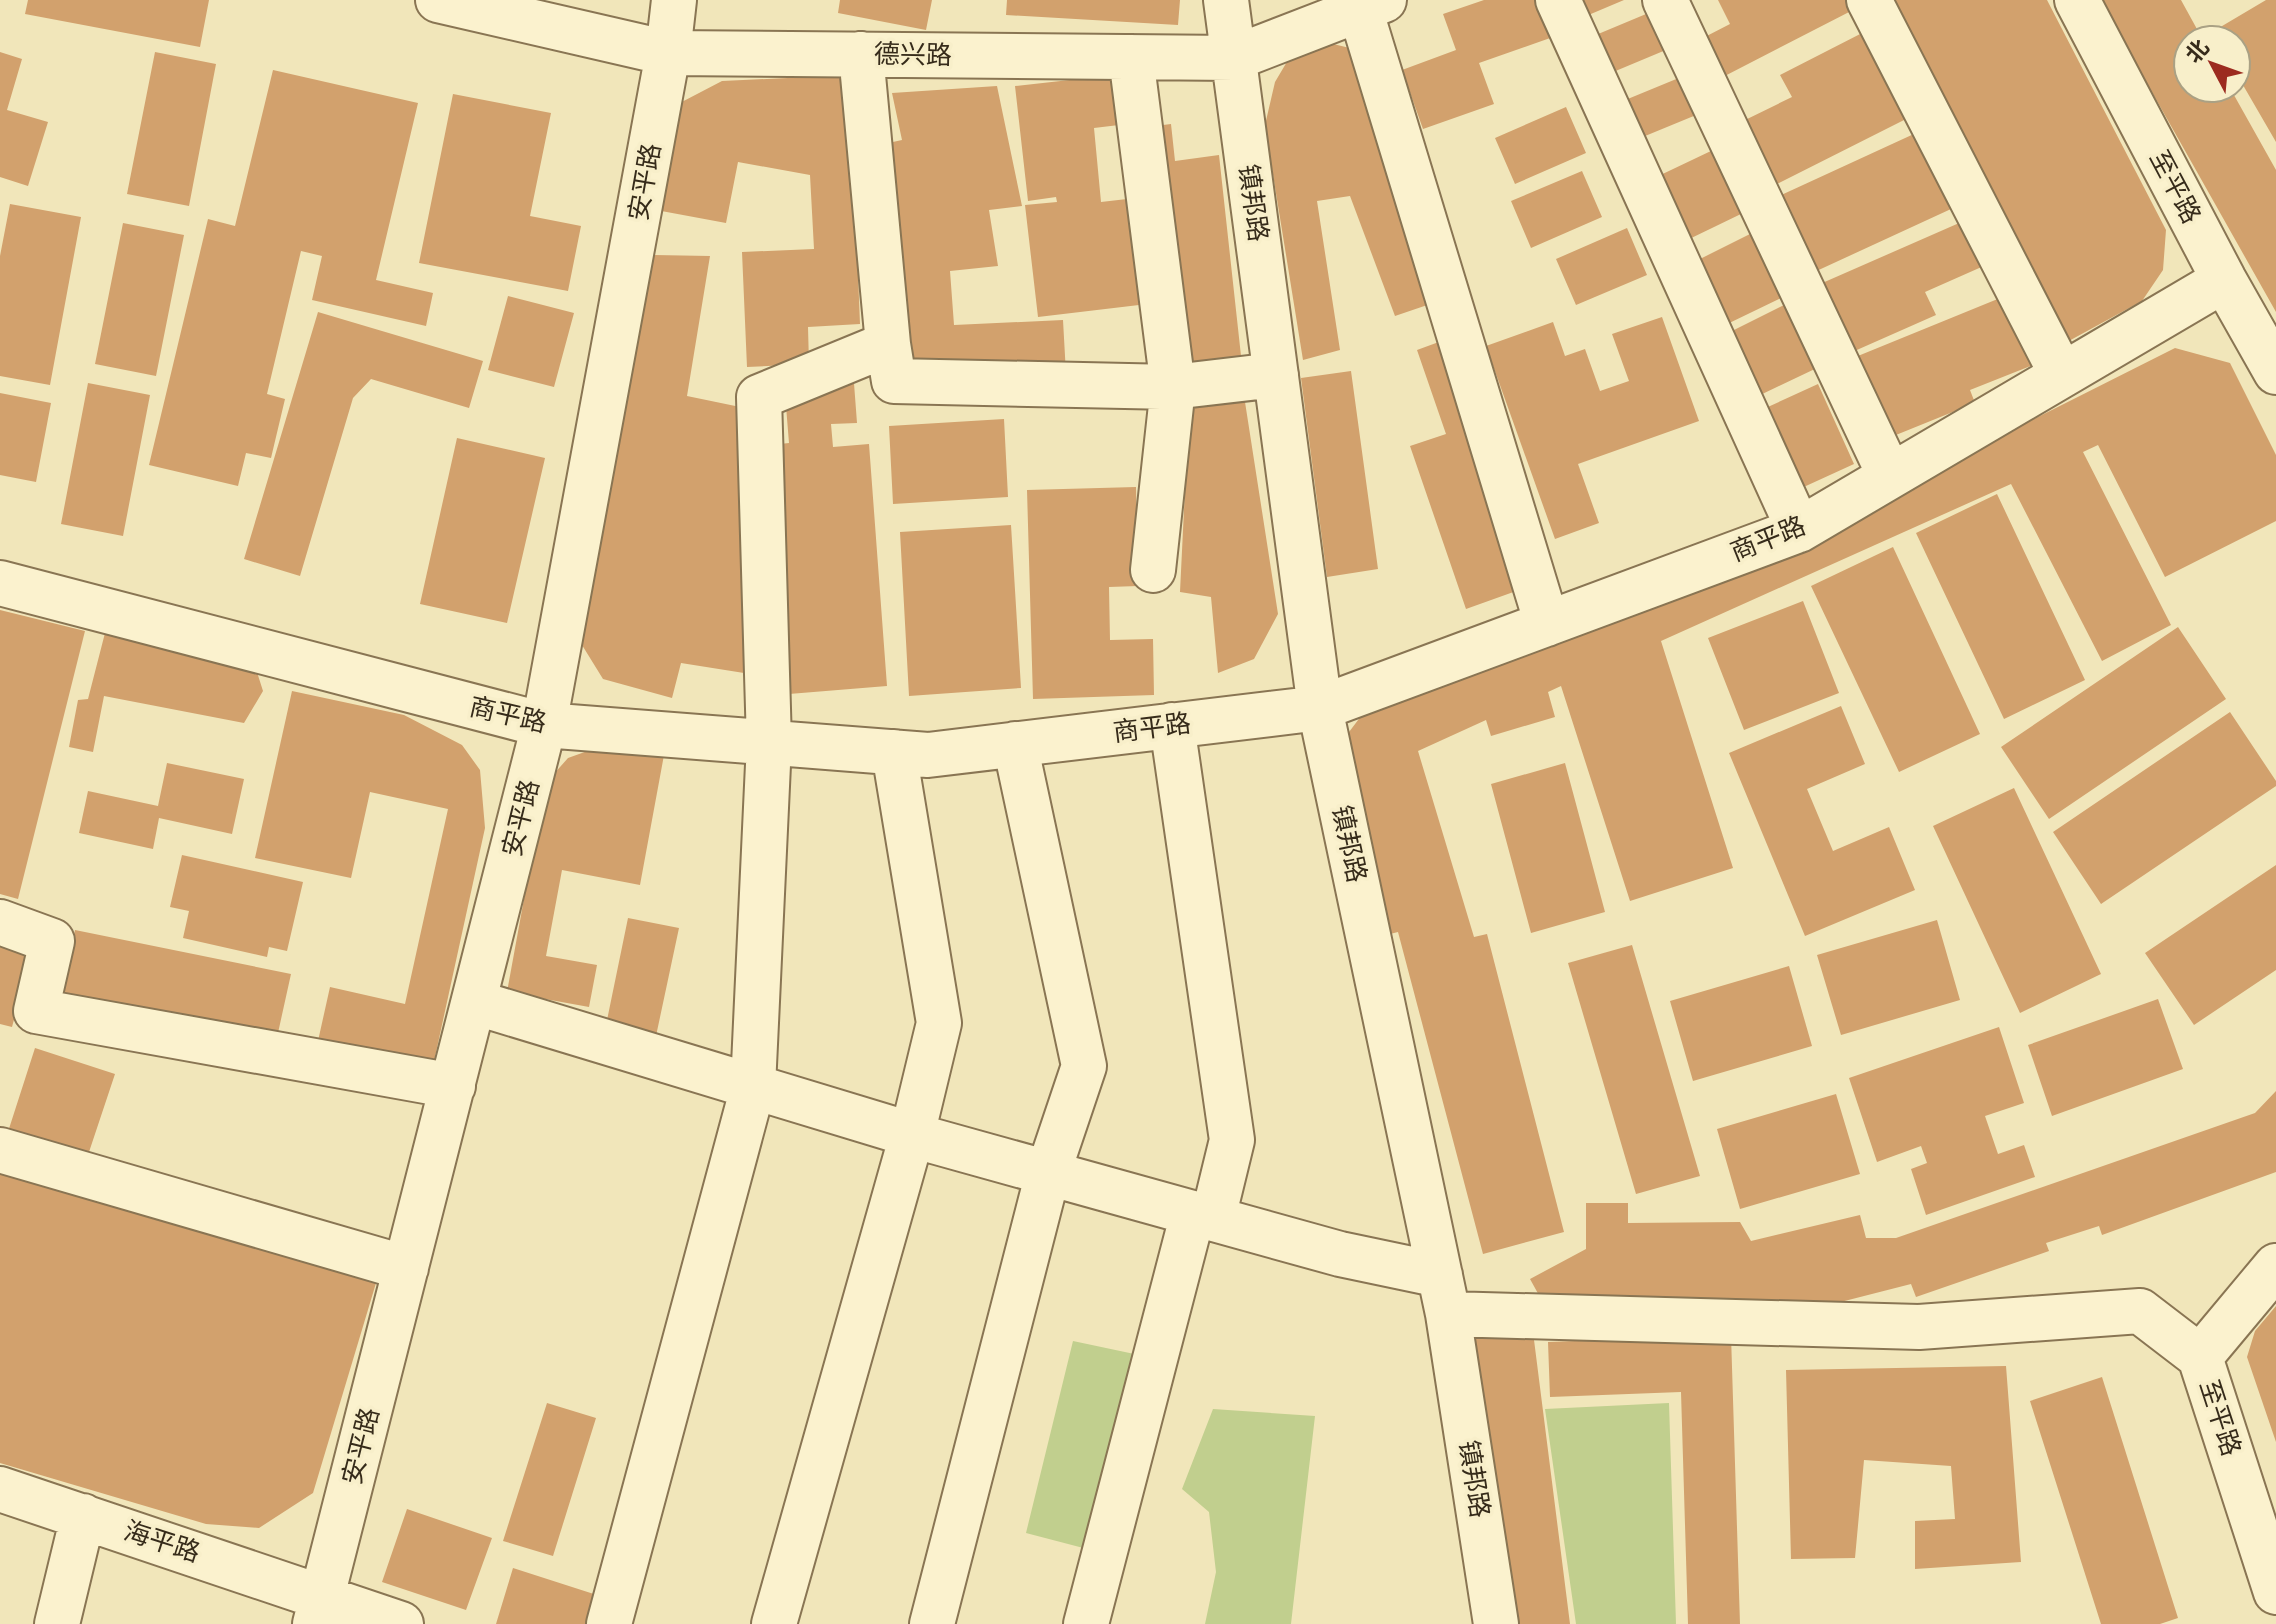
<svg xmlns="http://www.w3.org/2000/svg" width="2276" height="1624" font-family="Bitter,'Noto Sans SC',serif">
  <rect width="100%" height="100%" fill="#f1e6ba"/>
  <path fill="#c1cf8e" d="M1073 1341 1139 1355 1091 1550 1026 1533Z
    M1669 1403 1676 1624H1576L1545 1409Z
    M1213 1409 1315 1416 1291 1624H1205L1216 1572 1209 1512 1182 1489Z"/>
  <path fill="#d2a16d" d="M28 0H209L200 47 25 14Z
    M840 0H932L926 30 838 13Z
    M1007 0H1180L1178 25 1006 15Z
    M1484 0H1540L1553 37 1479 63 1494 104 1423 129 1402 70 1456 50 1443 14Z
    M1571 0H1624L1579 19Z
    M1718 0H1848L1853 10 1717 80 1697 41 1730 24Z
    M1885 0H2047L2166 230 2163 270 2142 301 2067 342Z
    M2100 0H2181L2203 40H2188V88H2230L2276 170V312Z
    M2266 0H2276V142L2236 73V40H2217L2212 32Z
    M1658 9 1673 47 1606 75 1591 37Z
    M1866 31 1910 117 1773 186 1741 122 1792 97 1780 75Z
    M1325 42 1362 51 1442 300 1395 316 1350 196 1317 201 1340 350 1303 360 1265 125 1275 82 1291 55Z
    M0 52 22 59 7 110 48 122 28 186 0 177Z
    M155 52 216 64 189 206 127 194Z
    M273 70 418 103 376 280 433 293 426 326 312 300 322 256 301 251 267 394 285 399 271 458 246 453 238 486 149 465 208 219 235 226Z
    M850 75 860 324 808 327 809 364 747 367 742 252 814 249 810 175 738 162 726 223 656 210 676 105 722 81Z
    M1114 75 1119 125 1094 128 1101 202 1127 199 1139 305 1038 317 1025 205 1057 202 1056 197 1028 201 1015 86Z
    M1686 75 1701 113 1633 141 1618 103Z
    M997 86 1022 206 989 210 998 266 950 271 954 325 1063 320 1066 374 906 369 879 145 902 140 892 93Z
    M453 94 551 113 530 216 581 226 568 291 419 263Z
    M1566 107 1586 153 1515 184 1495 138Z
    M1171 124 1175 161 1219 155 1243 374 1183 381 1155 126Z
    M1916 133 1951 209 1810 274 1775 198Z
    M1713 150 1743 213 1681 243 1650 180Z
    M1582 171 1602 217 1531 248 1511 201Z
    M10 204 81 217 50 385 0 376V256Z
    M1966 220 1986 265 1925 292 1936 315 1850 353 1820 284Z
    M123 223 184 235 156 376 95 364Z
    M1627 228 1647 275 1576 305 1556 259Z
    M1752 233 1783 297 1721 327 1690 264Z
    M654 255 710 256 687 396 745 408 744 673 681 663 672 698 603 679 582 645 589 573Z
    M508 296 574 313 554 387 488 370Z
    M2005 296 2033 365 1970 390 1975 403 1886 439 1853 358Z
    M1788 303 1819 367 1756 397 1726 334Z
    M318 312 483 361 469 408 371 379 353 398 300 576 244 559Z
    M1662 317 1699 421 1578 464 1599 523 1555 539 1486 346 1553 322 1565 356 1585 349 1600 391 1629 381 1612 334Z
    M1447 339 1533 585 1466 609 1410 446 1446 434 1417 350Z
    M2175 348 2230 363 2276 455V521L2165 577 2098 445 2083 452 2171 625 2102 661 2011 484 1661 641 1733 868 1630 901 1561 686 1548 692 1555 717 1491 736 1486 720 1418 751 1474 937 1487 934 1564 1232 1483 1254 1398 932 1390 934 1346 736 1377 695 1774 550Z
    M853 370 857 423 831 424 833 447 869 444 887 686 789 694 771 445 789 443 786 406Z
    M1351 371 1378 569 1327 577 1301 378Z
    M88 383 150 395 123 536 61 524Z
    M1818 384 1854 464 1795 491 1759 411Z
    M0 393 51 403 36 482 0 475Z
    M1245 402 1278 614 1254 659 1218 673 1211 597 1180 592 1189 407Z
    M1004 419 1008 497 893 504 889 426Z
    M457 438 545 458 507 623 420 604Z
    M1136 487 1138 586 1109 587 1110 640 1153 639 1154 695 1033 699 1027 490Z
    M1997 494 2085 680 2004 719 1916 533Z
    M1011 525 1021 688 909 696 900 532Z
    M1893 547 1980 734 1899 772 1811 586Z
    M1803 601 1839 693 1744 730 1708 638Z
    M0 610 85 631 18 899 0 894Z
    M2178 627 2226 699 2049 819 2001 747Z
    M105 633 256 669 263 691 244 723 104 696 93 752 69 747 78 700 88 699Z
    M292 691 404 715 462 745 480 770 485 828 433 1066 318 1041 330 987 405 1004 448 809 370 792 351 878 255 858Z
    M1841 706 1865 764 1807 789 1833 851 1889 827 1915 890 1805 936 1729 753Z
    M2230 712 2276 781V786L2101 904 2053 832Z
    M607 744 664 755 640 885 562 870 546 956 597 965 589 1007 507 992 545 784 568 758Z
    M167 763 244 779 232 834 159 818 153 849 79 833 88 791 158 806Z
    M1565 763 1605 912 1531 933 1491 784Z
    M2014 788 2101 974 2020 1013 1933 826Z
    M182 855 303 882 287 951 269 947 267 957 183 938 189 911 170 907Z
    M2276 865V970L2194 1025 2145 953Z
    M628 918 679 928 656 1036 606 1025Z
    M1937 920 1960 1000 1841 1035 1817 955Z
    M75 930 291 974 276 1042 60 998Z
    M0 940 33 949 12 1027 0 1024Z
    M1632 945 1700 1176 1636 1194 1568 963Z
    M1789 966 1812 1046 1693 1081 1670 1001Z
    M2158 999 2183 1069 2052 1116 2028 1045Z
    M1999 1027 2024 1103 1985 1116 1998 1154 2024 1145 2035 1177 1926 1215 1911 1169 1927 1163 1921 1146 1877 1162 1849 1078Z
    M35 1048 115 1074 85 1164 6 1138Z
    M2276 1091V1172L2102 1235 2099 1226 2046 1243 2049 1251 1916 1297 1911 1284 1770 1320 1546 1308 1530 1279 1586 1249V1203H1628V1223L1740 1222 1751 1241 1860 1215 1866 1238H1896L2255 1113Z
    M1836 1094 1860 1174 1740 1209 1717 1129Z
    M0 1162 379 1273 313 1493 259 1528 206 1524 0 1463Z
    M2276 1306V1442L2247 1357 2255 1331Z
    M1533 1332 1570 1624H1514L1462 1339Z
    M1731 1335 1740 1624H1688L1681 1392 1550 1397 1548 1342Z
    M2006 1366 2021 1562 1915 1569V1521L1955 1519 1951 1466 1864 1460 1855 1558 1791 1559 1786 1370Z
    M2102 1377 2178 1618 2160 1624H2101L2030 1401Z
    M547 1403 596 1418 553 1556 503 1541Z
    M407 1509 492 1538 466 1610 382 1582Z
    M513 1568 600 1596 591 1624H496Z"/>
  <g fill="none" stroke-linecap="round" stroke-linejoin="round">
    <g stroke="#897553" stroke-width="48">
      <path id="minor" d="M438 0 668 53 1234 58 1384 0
        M1226 0 1320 708 1448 1314 1496 1624
        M1558 0 1799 530
        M1665 0 1890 476
        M1869 0 2062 375
        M2077 0 2224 280 2276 372
        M1360 9 1547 624
        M1131 57 1173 387 1153 570
        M888 344 894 381 1173 387 1276 375
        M0 583 544 725 928 755 1320 708 1799 530 2224 280
        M1172 725 1232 1140 1213 1218
        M0 922 52 941 36 1011 453 1086
        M474 1002 926 1139 1340 1254 1440 1275
        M0 1150 406 1268
        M2276 1266 2200 1357 2276 1592
        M1448 1314 1919 1327 2140 1311 2200 1357
        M0 1489 401 1624
        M57 1624 83 1516
        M315 1624 544 725 668 53 674 0
        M609 1624 753 1087 769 743 759 397 888 344 861 54
        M774 1624 912 1135 939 1023 894 752
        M932 1624 1048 1173 1084 1066 1015 744
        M1086 1624 1193 1213"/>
    </g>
    <use href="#minor" stroke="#fbf2ce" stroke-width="44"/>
  </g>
  <g text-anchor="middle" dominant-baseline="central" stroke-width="7" stroke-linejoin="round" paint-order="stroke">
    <g font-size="26" fill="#362b1a" stroke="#f8efca">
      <text transform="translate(913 55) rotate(1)">德兴路</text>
      <text transform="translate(645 182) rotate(-80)">安平路</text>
      <text transform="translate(2175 187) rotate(62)">至平路</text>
      <text transform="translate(1253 203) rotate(82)">镇邦路</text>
      <text transform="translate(1768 539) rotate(-22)">商平路</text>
      <text transform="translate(508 715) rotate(13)">商平路</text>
      <text transform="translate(1152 728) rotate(-7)">商平路</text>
      <text transform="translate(521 818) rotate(-76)">安平路</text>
      <text transform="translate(1349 844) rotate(78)">镇邦路</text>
      <text transform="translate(2220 1418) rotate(72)">至平路</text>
      <text transform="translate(361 1446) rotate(-76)">安平路</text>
      <text transform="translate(1474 1479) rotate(81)">镇邦路</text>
      <text transform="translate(162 1542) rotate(18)">海平路</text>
    </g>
  </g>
  <g transform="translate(2212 64) rotate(311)"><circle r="38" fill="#f8efca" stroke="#aaa184" stroke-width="2"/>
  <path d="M0-6L14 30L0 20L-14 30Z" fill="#9c2b1f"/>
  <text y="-12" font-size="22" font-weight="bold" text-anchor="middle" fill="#362b1a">北</text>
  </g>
</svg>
